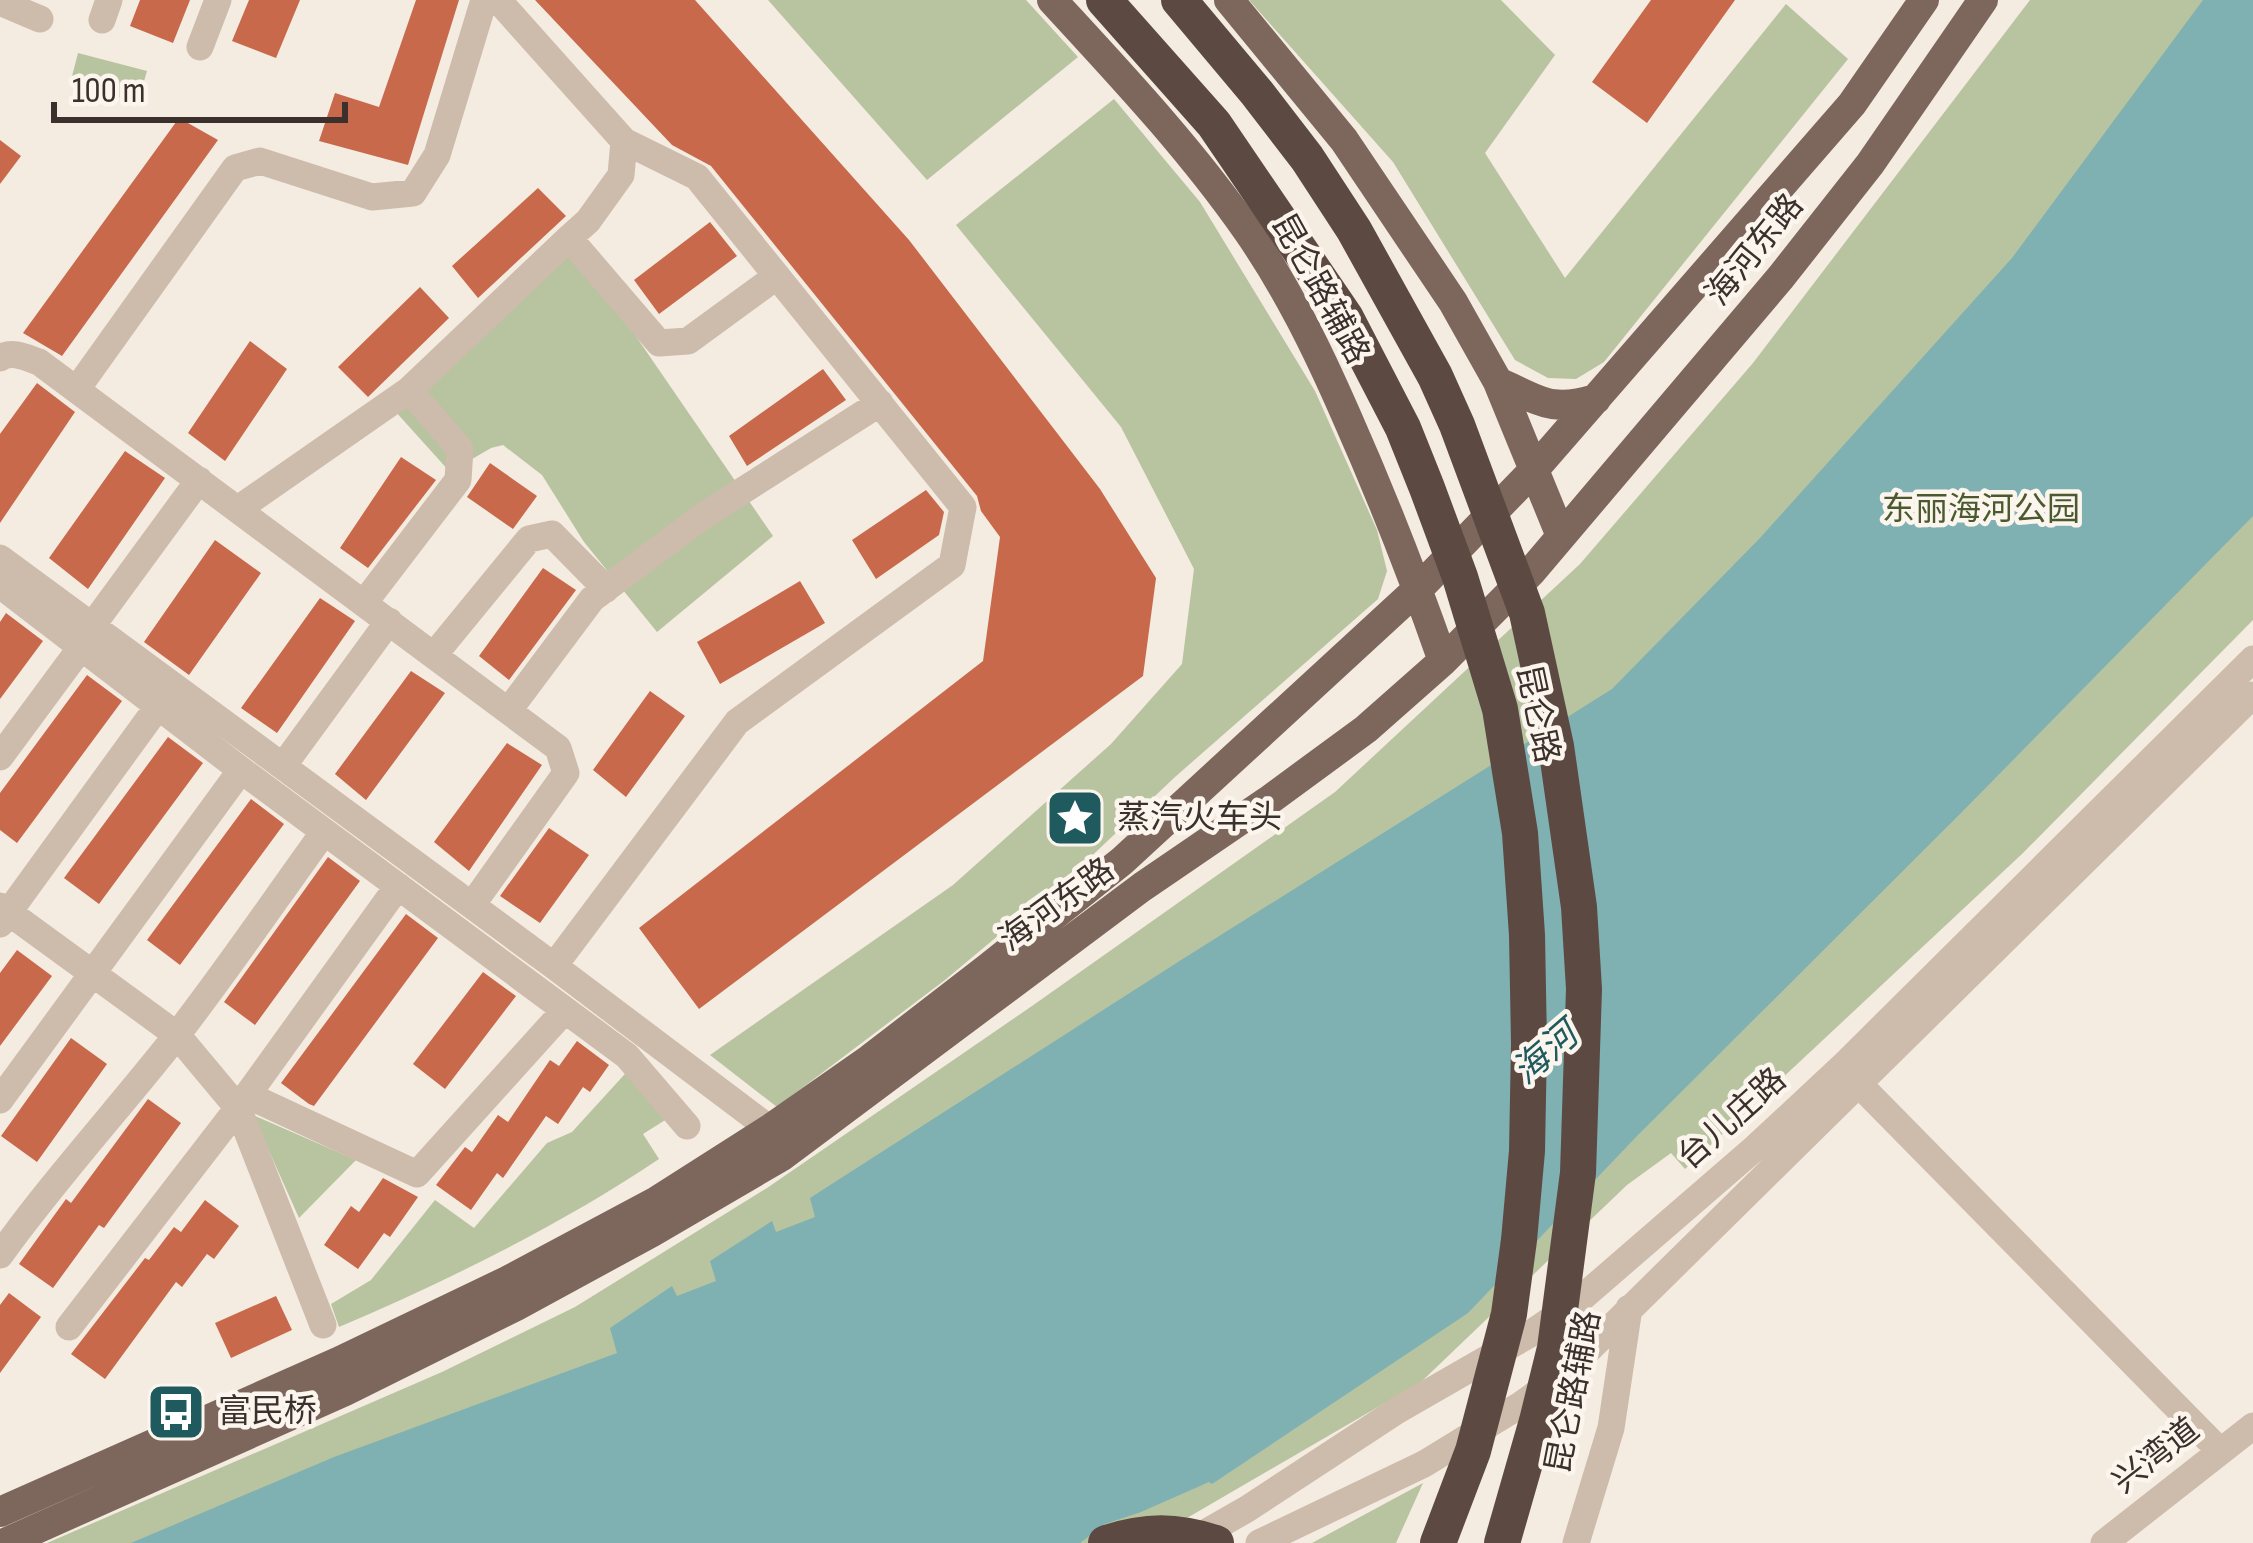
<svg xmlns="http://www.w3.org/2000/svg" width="2253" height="1543" font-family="'Sofia Sans Condensed','Noto Sans SC',sans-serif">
  <rect width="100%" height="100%" fill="#f4ebe1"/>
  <path fill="#b8c4a0" d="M768 0H1026L1078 57 927 180Z
    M1249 0H1501L1555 55 1485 153 1565 278 1786 4 1848 59 1604 362 1576 379 1548 378 1515 360 1393 162Z
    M2030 0H2253V620L2023 853 1685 1169 1671 1153 1627 1185 1421 1382 1144 1543H47L442 1372 575 1307 767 1188 1032 1006 1335 792 1580 564 1753 363Z
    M78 53 147 71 138 102 70 84Z
    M1114 99 1200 202 1315 391 1377 530 1387 571 1378 599 1175 777 1080 867 945 980 777 1107 710 1055 953 885 1111 744 1182 664 1194 569 1121 427 956 225Z
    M574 246 773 536 657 632 584 542 542 475 503 445 491 448 450 472 395 411Z
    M634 1064 681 1110 643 1134 659 1159C559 1226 449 1280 339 1327L331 1304 371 1280 435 1200 474 1228 547 1143 572 1132Z
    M253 1115 356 1160 299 1218Z
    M1423 1483 1396 1543H1312Z"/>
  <path fill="#7fb0b2" d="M2203 0H2253V516L1961 813 1637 1136 1468 1313 1212 1484 1209 1482 1141 1512 1105 1524 1080 1543H131L334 1457 617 1353 610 1328 672 1286 677 1296 716 1281 710 1261 772 1221 776 1232 815 1217 810 1198 1178 962 1612 689 1760 538 2012 258Z"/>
  <path fill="#c8694b" d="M140 0H190L173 43 130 26Z
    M249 0H300L276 58 232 41Z
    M416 0H459L408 165 319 141 335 93 379 107Z
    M535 0H695L909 240 1100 489 1156 578 1143 676 699 1009 639 928 983 661 1000 537 981 511 977 496 711 166 672 145Z
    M1651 0H1735L1647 123 1592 82Z
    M179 118 218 140 62 356 23 333Z
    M0 140 21 156 0 184Z
    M538 188 566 216 478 298 452 266Z
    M710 222 737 256 659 314 634 280Z
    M420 287 449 318 368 397 338 367Z
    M250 341 287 369 225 461 188 433Z
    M823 369 846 400 747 466 729 436Z
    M37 383 75 412 0 523V434Z
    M125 451 165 478 88 589 49 558Z
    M401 457 436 480 368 568 340 548Z
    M490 463 537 496 513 529 467 497Z
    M926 490 944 512 939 535 876 579 852 540Z
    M215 540 261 573 189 675 144 642Z
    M543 568 576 590 509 680 479 656Z
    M800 581 825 623 720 684 697 642Z
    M320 598 355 621 277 733 241 708Z
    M6 613 43 641 0 699V622Z
    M411 671 445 693 366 800 335 774Z
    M87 675 122 701 17 843 0 830V793Z
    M650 691 685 716 626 797 593 770Z
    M168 737 203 763 99 904 64 878Z
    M507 743 542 765 469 871 434 842Z
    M251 799 284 824 180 965 147 940Z
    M549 828 589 855 540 923 500 896Z
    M328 857 360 881 255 1025 224 1002Z
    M406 914 438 938 314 1106 309 1104 281 1083Z
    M17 950 52 976 0 1046V973Z
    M483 972 516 996 445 1089 413 1064Z
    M71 1038 107 1064 37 1162 1 1136Z
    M577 1041 609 1065 590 1092 583 1087 558 1124 546 1116 503 1178 497 1173 471 1210 436 1185 465 1147 472 1152 498 1115 508 1122 550 1060 559 1066Z
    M148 1099 181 1123 104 1228 99 1225 53 1288 19 1264 66 1199 71 1203Z
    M383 1178 418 1197 390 1237 384 1233 358 1269 324 1245 351 1206 359 1212Z
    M205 1200 239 1226 214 1259 207 1254 182 1287 176 1282 105 1379 71 1354 145 1258 149 1260 174 1227 181 1232Z
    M9 1293 41 1317 0 1373V1305Z
    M276 1296 292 1330 231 1358 215 1323Z"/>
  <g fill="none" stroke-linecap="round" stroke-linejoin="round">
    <path stroke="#cdbbac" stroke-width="27" d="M498 0 624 141 697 177 963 507 952 565 737 722 554 966
      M0 2 40 19
      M102 20 109 0
      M200 47 218 0
      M569 238 659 343 688 341 777 276
      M0 358C12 350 27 358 39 362L558 748 566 773 472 905
      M77 389 235 168 260 161 372 197 413 193 437 155 484 0
      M238 509 409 390 569 238 588 221 621 175 624 141
      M0 558 554 966 770 1129
      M0 585 241 770 627 1056 687 1126
      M364 603 458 480 460 449 409 390
      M92 626 199 480
      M434 655 529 539 552 534 606 589
      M509 710 592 599 703 516 880 403
      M0 757 82 646
      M283 766 389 621
      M0 906 177 1035 238 1108 323 1325
      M0 924 159 705
      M1845 1070 2220 1451
      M247 1095 417 1174 565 1010
      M0 1100 241 770
      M0 1255C54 1180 116 1112 173 1040 226 972 274 901 324 832
      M69 1327 238 1108 398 886
      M1191 1541 1247 1509 1398 1410 1530 1334 1577 1302 1755 1148 1842 1067 2253 659
      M1259 1543 1424 1464 1522 1404 1566 1372 2253 695
      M1576 1543 1611 1428 1629 1308
      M2104 1543 2253 1426"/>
    <path stroke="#7d675c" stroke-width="30" d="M1052 0C1120 74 1189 147 1247 230 1287 287 1318 351 1346 415 1382 496 1414 578 1443 661
      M1229 0 1344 140 1453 302 1498 382 1561 536
      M1498 382C1540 400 1549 413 1596 399
      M0 1512 338 1362 507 1281 657 1201 770 1129 870 1059 988 968 1122 861 1422 585 1532 472 1852 104 1924 0
      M5 1543 345 1391 516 1306 652 1232 782 1156 1142 887 1268 801 1366 729 1443 661 1531 572 1781 277 1870 164 1983 0"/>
    <path stroke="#5c4a42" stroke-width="36" d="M1104 0 1214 124 1346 318 1403 428 1427 488 1460 577 1500 709 1520 833 1527 935 1529 1043 1527 1151 1519 1240 1509 1314 1473 1451 1438 1543
      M1179 0 1257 93 1307 158 1354 230 1435 376 1457 425 1527 613 1556 746 1579 907 1584 989 1578 1173 1555 1348 1537 1421 1502 1543
      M1106 1543C1146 1530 1176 1530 1216 1543"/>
  </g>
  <defs>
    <g id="sight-square" transform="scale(3)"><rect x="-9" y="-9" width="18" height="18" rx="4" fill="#1f5a5e" stroke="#fbf5ee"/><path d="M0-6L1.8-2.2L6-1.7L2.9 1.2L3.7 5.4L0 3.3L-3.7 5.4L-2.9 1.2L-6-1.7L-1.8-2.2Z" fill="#fff"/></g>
    <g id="bus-square" transform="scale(3)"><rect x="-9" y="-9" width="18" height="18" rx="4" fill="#1f5a5e" stroke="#fbf5ee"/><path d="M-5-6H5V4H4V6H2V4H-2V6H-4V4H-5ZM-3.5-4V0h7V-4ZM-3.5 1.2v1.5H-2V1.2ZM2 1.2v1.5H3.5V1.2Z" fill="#fff"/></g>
  </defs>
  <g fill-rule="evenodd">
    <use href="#sight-square" x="1075" y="818"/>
    <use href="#bus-square" x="176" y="1412"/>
  </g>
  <g text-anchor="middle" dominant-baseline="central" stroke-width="9" stroke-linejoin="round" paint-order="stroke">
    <g font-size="33" fill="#3b302b" stroke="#fbf5ee">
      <text transform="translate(1755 250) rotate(-51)">海河东路</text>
      <text transform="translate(1320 289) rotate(61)">昆仑路辅路</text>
      <text transform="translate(1537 714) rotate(78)">昆仑路</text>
      <text transform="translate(1057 905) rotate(-36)">海河东路</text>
      <text transform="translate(1732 1119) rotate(-42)">台儿庄路</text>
      <text transform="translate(1574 1392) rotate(-79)">昆仑路辅路</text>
      <text transform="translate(2156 1456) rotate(-38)">兴湾道</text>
    </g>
    <g font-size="33" fill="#4a5a2e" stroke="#fbf5ee">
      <text x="1981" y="510">东丽海河公园</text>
    </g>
    <g font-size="33" fill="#3b302b" stroke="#fbf5ee" text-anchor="start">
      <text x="1117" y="818">蒸汽火车头</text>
      <text x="218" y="1412">富民桥</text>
    </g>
    <g font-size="36" font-style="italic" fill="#1f5a5e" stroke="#fbf5ee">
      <text transform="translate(1546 1054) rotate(-41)">海河</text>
    </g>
  </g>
  <path d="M54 102v18h291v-18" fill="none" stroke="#3b302b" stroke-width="6"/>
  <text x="72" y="102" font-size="36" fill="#3b302b" stroke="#fbf5ee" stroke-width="9" paint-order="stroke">100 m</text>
</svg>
